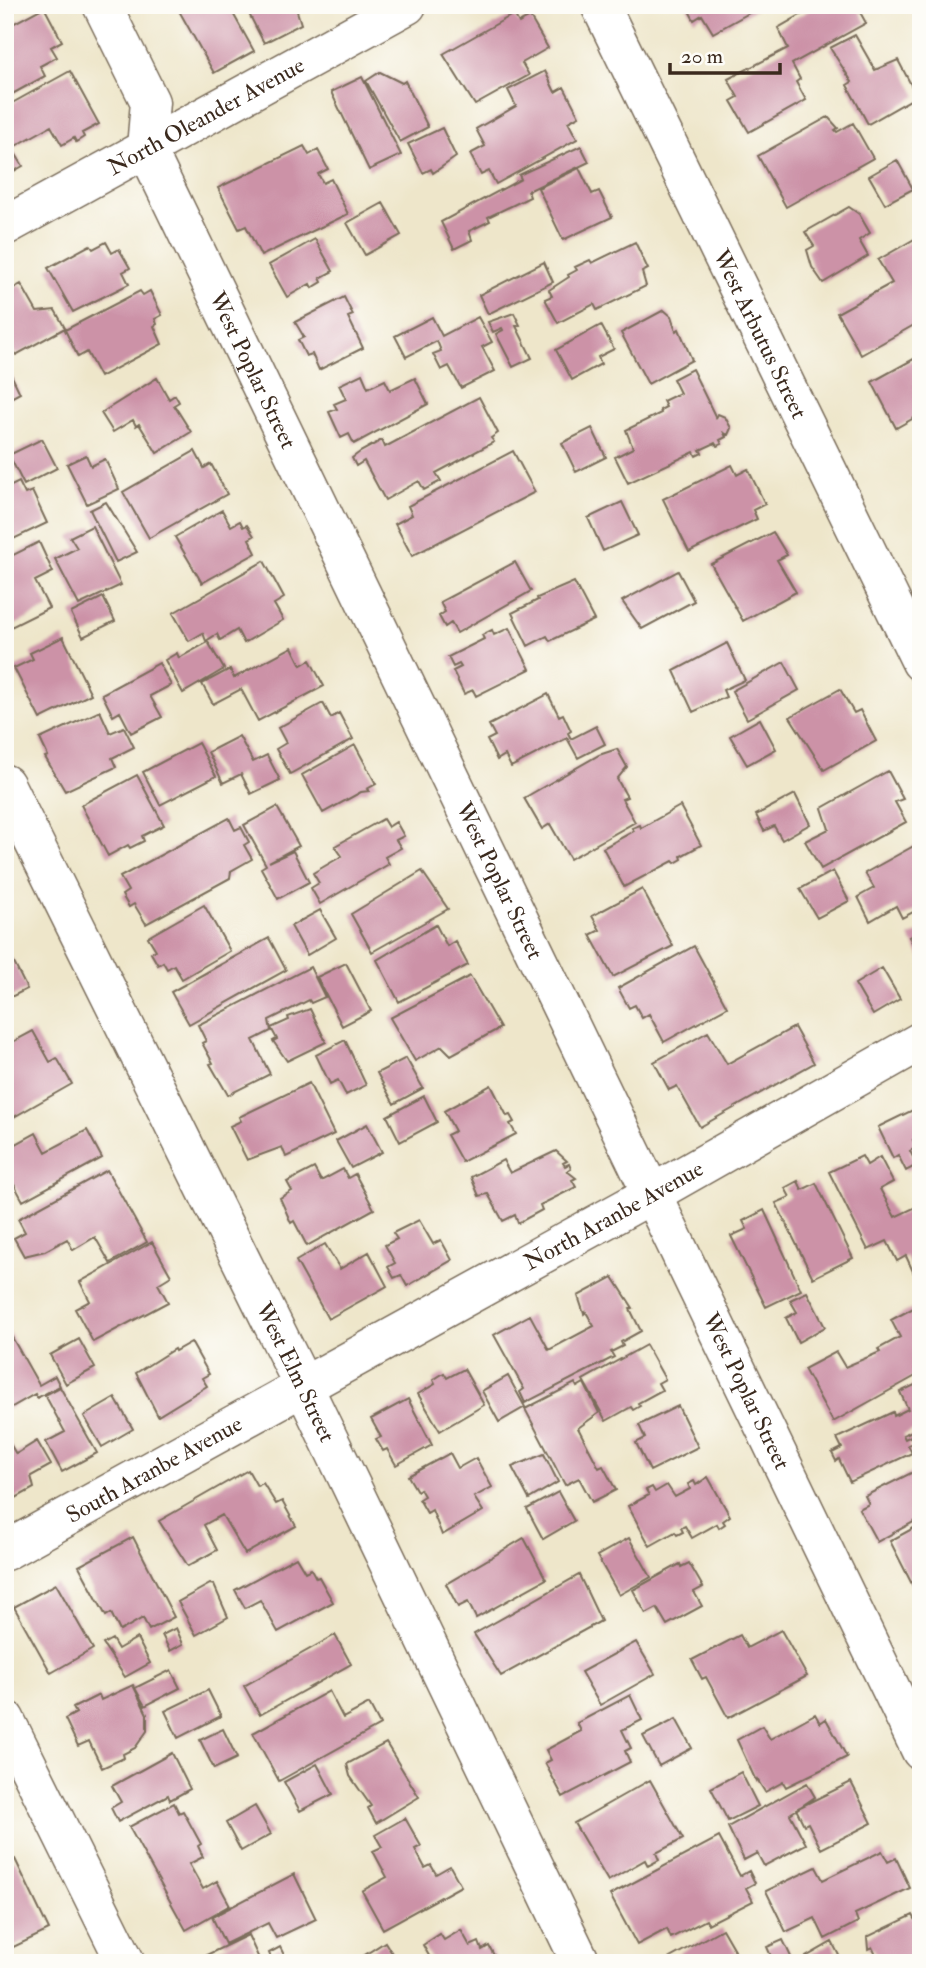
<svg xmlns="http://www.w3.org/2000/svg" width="926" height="1968" font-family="'IM FELL Double Pica',serif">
  <rect width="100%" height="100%" fill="#fdfcf7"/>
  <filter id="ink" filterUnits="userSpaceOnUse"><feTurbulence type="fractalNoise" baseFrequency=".0143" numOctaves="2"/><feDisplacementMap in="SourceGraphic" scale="14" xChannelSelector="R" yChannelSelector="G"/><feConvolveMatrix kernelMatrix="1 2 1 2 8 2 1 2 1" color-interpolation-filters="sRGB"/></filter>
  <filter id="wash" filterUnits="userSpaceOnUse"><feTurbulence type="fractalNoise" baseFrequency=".00686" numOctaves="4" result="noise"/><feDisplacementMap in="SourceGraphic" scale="28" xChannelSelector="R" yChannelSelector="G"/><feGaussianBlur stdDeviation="1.57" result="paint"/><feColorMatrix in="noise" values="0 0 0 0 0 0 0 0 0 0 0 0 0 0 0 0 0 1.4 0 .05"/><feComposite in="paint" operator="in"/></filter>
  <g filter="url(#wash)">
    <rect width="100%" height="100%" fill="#eee6ca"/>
    <g id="blocks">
      <path fill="#cc92a7" d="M186 5H235L230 8 254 51 214 73 178 9Z
        M251 5H292L293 9 296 8 301 24 264 43 246 8Z
        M686 5H757L758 8 713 33 702 15 694 20Z
        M818 5H856L866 23 792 64 800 79 796 82 806 100 749 132 731 101 738 97 728 79 788 48 778 28Z
        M44 7 62 41 51 47 57 57 40 66 45 76 5 98V28Z
        M514 14 519 23 530 17 548 48 522 63 529 75 475 105 443 54Z
        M855 35 875 70 898 60 917 96 868 124 847 85 852 82 830 48Z
        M70 71 99 124 82 133 84 137 76 142 74 138 62 145 51 126 12 148 23 166 9 174 11 177 5 181V107Z
        M545 71 555 92 564 87 579 116 568 122 577 139 496 184 489 171 481 175 470 154 485 146 476 129 516 106 508 90Z
        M380 72 402 83 405 81 428 127 400 142 366 81Z
        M362 77 401 155 369 170 331 92Z
        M828 117 838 128 835 130 837 132 853 123 873 158 786 207 758 156Z
        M442 128 456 157 433 173 431 169 423 173 408 144Z
        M304 146 309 155 318 150 328 169 318 174 323 183 331 179 348 214 261 256 246 226 239 229 218 188Z
        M581 146 589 162 528 191 530 197 488 217 490 221 469 231 472 240 454 249 441 222 521 179 519 175Z
        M897 160 913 189 885 204 869 176Z
        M579 168 592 194 599 191 612 217 563 240 538 188Z
        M383 203 401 235 365 255 347 223Z
        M849 207 859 214 870 233 859 240 868 256 823 283 812 267 807 250 814 246 805 232Z
        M918 237 921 321 861 355 837 313 892 283 878 260Z
        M315 239 333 271 320 278 322 282 312 288 310 284 287 297 269 265Z
        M106 242 112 253 119 249 130 268 123 272 129 284 73 312 48 268 90 245 93 249Z
        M635 242 648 269 642 272 646 286 597 310 594 304 558 323 545 299 552 296 549 290 569 277 568 275 577 270 575 267 590 260 592 263Z
        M544 262 553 282 488 314 479 295Z
        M21 284 37 312 55 310 65 328 16 355 5 337V293Z
        M140 291 143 295 150 291 162 315 155 319 157 324 154 326 162 344 100 377 87 352 78 357 65 330Z
        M344 297 353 315 348 317 363 348 319 370 312 354 306 356 298 340 304 337 295 322Z
        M664 310 671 316 676 331 679 329 692 360 648 384 621 333Z
        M514 313 520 325 516 326 532 358 513 367 496 334 503 330 502 328 493 332 488 322Z
        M432 317 442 336 478 317 492 342 482 347 495 371 461 388 449 366 441 370 433 354 441 351 437 341 406 357 395 336Z
        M601 325 614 349 598 357 601 364 572 380 556 350Z
        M921 355V414L896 428 872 382Z
        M5 362 20 393 5 401Z
        M692 369 716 418 718 414 725 417 731 428 728 435 724 433 726 437 720 440 722 444 717 446 715 443 700 450 702 453 696 456 694 452 628 483 615 457 633 448 626 430 661 413 660 410 666 407 663 401 680 393 673 379Z
        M362 374 368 388 385 380 390 390 415 378 428 404 354 444 349 434 341 438 329 412 337 409 334 404 346 399 339 385Z
        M157 378 169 399 175 395 179 402 174 405 191 432 157 453 139 424 136 426 133 420 113 432 101 413Z
        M479 397 498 433 491 438 494 442 436 473 441 481 424 490 419 481 385 500 364 461 356 466 352 458 360 452 382 440 385 447Z
        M592 428 606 457 576 472 562 443Z
        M42 439 57 468 24 485 9 455Z
        M195 451 204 468 211 464 227 494 149 538 123 492Z
        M513 451 535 492 412 556 395 524 412 515 408 506Z
        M86 455 91 466 105 459 119 489 87 504 67 464Z
        M732 465 737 475 748 469 765 504 753 510 757 519 689 552 663 499Z
        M19 482 25 494 32 491 47 523 5 543V489Z
        M106 502 137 552 116 562 90 510Z
        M622 502 638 535 603 551 588 518Z
        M222 510 231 526 240 521 243 527 247 525 254 536 249 539 256 553 202 583 175 537Z
        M92 526 121 585 79 605 55 559 77 548 70 537Z
        M773 532 787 555 777 560 796 592 743 621 711 564Z
        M39 542 53 572 35 581 49 608 5 630V559Z
        M264 561 284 598 274 604 283 620 244 643 237 630 220 640 217 634 206 641 203 633 189 641 173 613Z
        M515 562 531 591 457 633 451 623 445 627 439 616 445 612 440 602Z
        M678 571 694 601 642 629 622 601Z
        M574 582 594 620 550 641 547 636 528 646 512 613 538 600 537 598Z
        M103 597 115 621 83 637 71 613Z
        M509 628 530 669 476 696 473 690 464 694 453 671 461 667 459 664 453 667 448 657 484 639 482 635 492 630 494 635Z
        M63 637 91 694 40 719 14 668 33 659 30 653Z
        M208 642 224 669 183 693 165 660 177 653 179 658Z
        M727 643 745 680 723 690 726 697 693 712 674 671Z
        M292 647 301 665 310 660 324 686 258 721 241 689 213 704 202 684 230 669 234 678Z
        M784 662 799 690 747 719 732 691Z
        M159 663 171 685 150 696 162 717 131 733 120 712 113 716 102 694Z
        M840 689 854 713 860 710 876 741 824 770 790 717Z
        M548 694 559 716 563 714 571 731 568 733 571 739 596 726 605 744 578 758 567 738 511 767 505 755 497 760 487 740 495 736 489 725Z
        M323 703 331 718 339 713 353 739 290 774 276 749 286 743 278 728Z
        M100 711 110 733 124 727 134 747 112 758 116 767 65 791 45 757 48 756 40 739Z
        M760 719 776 749 747 765 730 736Z
        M239 736 253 762 267 755 280 780 251 794 241 774 223 783 208 752Z
        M198 743 216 776 160 805 143 772Z
        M355 745 376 784 367 789 369 791 361 792 323 813 302 775Z
        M617 749 627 767 617 779 627 797 622 799 635 822 570 859 550 824 542 829 524 798 599 755Z
        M888 771 903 799 895 802 906 822 821 869 805 841 829 829 822 808Z
        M137 775 164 825 142 836 144 841 130 848 128 845 108 856 81 805Z
        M795 794 810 824 782 840 774 826 764 831 756 815Z
        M680 806 701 845 681 856 682 859 675 863 673 861 624 887 603 848 634 831 632 828 640 825 641 828Z
        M277 807 299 846 269 862 293 851 309 882 278 899 261 868 266 865 244 825Z
        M229 818 235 830 241 827 249 842 244 845 252 859 231 871 230 878 146 924 134 904 129 907 122 895 128 891 120 877Z
        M383 819 388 827 396 822 404 836 396 840 401 848 385 857 389 864 320 904 311 888 319 883 313 873 342 856 335 846Z
        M921 842V908L902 918 896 906 870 921 858 897 874 888 865 873Z
        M422 871 448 909 372 952 351 914Z
        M833 871 849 901 817 918 800 889Z
        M642 889 673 946 613 977 590 935 600 930 592 916Z
        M204 905 230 951 182 979 174 965 167 969 163 962 158 965 151 953 156 950 148 937Z
        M320 910 336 938 307 955 291 926Z
        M436 925 447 946 455 941 468 965 399 1002 377 960Z
        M921 931V958L909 937Z
        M269 938 286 970 189 1024 171 992Z
        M694 946 727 1007 664 1042 649 1014 642 1018 635 1005 629 1008 618 988Z
        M12 959 27 989 5 1000V963Z
        M346 963 371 1011 342 1026 317 977Z
        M310 967 325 997 311 1003 309 1000 269 1020 271 1031 253 1040 270 1074 228 1095 210 1064 213 1063 202 1043 206 1041 198 1025Z
        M882 968 900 999 873 1015 855 984Z
        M470 976 500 1028 451 1055 442 1046 415 1061 390 1018Z
        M310 1009 326 1042 287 1061 273 1041 277 1039 271 1028 289 1020 288 1017Z
        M794 1027 814 1063 700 1127 677 1086 669 1090 654 1062 708 1032 727 1064Z
        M33 1031 50 1062 57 1058 72 1084 5 1122V1062L8 1060 5 1046Z
        M345 1040 366 1085 346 1095 338 1080 330 1084 316 1055Z
        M406 1058 423 1088 394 1104 377 1073Z
        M309 1083 334 1134 286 1157 282 1147 247 1160 230 1126 241 1121 239 1117Z
        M491 1085 507 1116 510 1115 514 1122 510 1124 516 1134 462 1162 447 1135 455 1131 444 1111Z
        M424 1096 437 1122 400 1142 387 1116Z
        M921 1106V1130L916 1132 919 1137 913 1140 917 1147 910 1151 917 1165 906 1171 898 1155 893 1158 878 1127Z
        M367 1124 382 1152 351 1168 336 1141Z
        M87 1130 102 1158 23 1201 5 1168V1150L36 1133 46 1152Z
        M556 1151 567 1161 563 1163 565 1166 569 1164 571 1169 567 1171 576 1178 572 1180 576 1187 540 1205 542 1210 518 1223 515 1215 503 1221 488 1194 479 1196 471 1177 503 1160 510 1173Z
        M862 1156 867 1165 880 1157 893 1182 880 1189 895 1217 918 1206 921 1211V1273L915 1276 906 1256 897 1261 887 1241 868 1250 829 1172Z
        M314 1168 321 1181 343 1169 348 1178 355 1174 374 1209 307 1246 294 1221 291 1223 280 1198 292 1191 287 1182Z
        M107 1170 147 1242 110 1263 95 1237 73 1250 67 1239 45 1251 24 1256 14 1238 25 1232 18 1219Z
        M798 1181 802 1190 816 1183 853 1258 813 1278 776 1203 790 1197 785 1188Z
        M764 1210 801 1290 766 1307 731 1236 747 1229 743 1221Z
        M419 1220 433 1244 441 1240 452 1260 407 1286 401 1275 394 1278 388 1267 395 1263 385 1245 397 1239 393 1233Z
        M152 1242 171 1276 158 1284 168 1302 93 1342 75 1309 90 1301 80 1282Z
        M325 1244 340 1269 369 1252 387 1286 328 1319 296 1261Z
        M613 1277 633 1308 630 1309 641 1331 621 1342 623 1346 611 1352 614 1357 525 1403 520 1392 524 1389 494 1335 530 1315 549 1350 594 1326 586 1312 584 1314 578 1296Z
        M807 1292 825 1327 798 1342 786 1318 797 1312 790 1300Z
        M921 1304V1373L833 1422 804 1369 836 1352 845 1367 880 1352 878 1349 900 1337 891 1320Z
        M5 1325 39 1385 55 1376 60 1386 37 1398 35 1394 5 1411Z
        M79 1339 95 1368 66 1384 50 1355Z
        M191 1342 209 1374 202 1378 207 1386 158 1416 136 1373 174 1349 175 1351Z
        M646 1345 665 1379 658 1383 662 1390 638 1403 640 1406 633 1410 631 1407 606 1421 583 1380Z
        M464 1369 484 1405 440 1431 418 1394 435 1384 433 1380 444 1373 447 1378Z
        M508 1376 525 1407 499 1422 482 1391Z
        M921 1382V1427L903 1435 905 1439 911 1436 913 1443 908 1445 912 1453 850 1482 839 1459 836 1461 832 1453 842 1448 837 1438 893 1412 894 1416 908 1409 900 1392Z
        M575 1383 577 1387 584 1383 599 1413 578 1428 599 1468 603 1466 616 1490 592 1502 579 1478 565 1485 525 1409Z
        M60 1387 97 1453 62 1472 46 1442 65 1432 45 1395Z
        M115 1398 133 1429 102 1447 84 1416Z
        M408 1399 432 1445 396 1465 387 1449 383 1451 376 1439 381 1437 371 1419Z
        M678 1406 698 1447 650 1471 636 1443 645 1438 639 1425Z
        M5 1435 16 1454 37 1441 51 1465 31 1476 34 1488 5 1504Z
        M450 1453 458 1468 476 1458 492 1487 474 1497 483 1511 442 1535 432 1510 427 1513 419 1499 424 1496 420 1489 417 1491 408 1476Z
        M544 1454 558 1482 529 1499 512 1467Z
        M921 1468V1518L877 1542 859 1509 869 1504 865 1496Z
        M248 1470 257 1486 263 1483 276 1504 282 1501 296 1526 245 1554 222 1515 204 1525 217 1550 188 1566 159 1521Z
        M708 1477 730 1516 723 1521 725 1524 719 1528 717 1524 692 1538 685 1526 681 1528 683 1532 677 1535 675 1532 650 1546 628 1506 649 1495 646 1490 652 1487 655 1492 667 1485 675 1497 690 1489 688 1484 694 1481 696 1485Z
        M558 1492 574 1521 543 1539 527 1509Z
        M921 1524V1594L918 1596 890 1541Z
        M133 1537 174 1617 149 1630 143 1618 120 1631 111 1613 106 1616 79 1566Z
        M524 1538 546 1579 476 1618 468 1602 458 1607 446 1584Z
        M629 1538 651 1577 619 1595 597 1556Z
        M296 1557 305 1572 311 1569 316 1578 319 1577 333 1602 278 1632 260 1600 245 1608 235 1590Z
        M689 1563 703 1587 694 1592 702 1606 667 1625 657 1608 646 1614 633 1590 680 1564 681 1567Z
        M579 1575 601 1621 501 1676 474 1634Z
        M56 1584 93 1649 51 1673 14 1607Z
        M210 1584 214 1585 228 1617 196 1635 178 1602Z
        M176 1628 183 1644 170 1651 162 1635Z
        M781 1630 807 1676 728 1718 706 1677 702 1679 692 1660 740 1635 747 1648Z
        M335 1635 351 1664 260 1715 244 1686Z
        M137 1638 150 1663 125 1677 103 1644 112 1639 118 1649Z
        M636 1642 655 1674 600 1705 581 1672Z
        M171 1670 180 1688 145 1706 135 1688Z
        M133 1685 147 1714V1731L135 1748 123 1754 124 1758 102 1768 89 1741 78 1746 65 1719 76 1713 73 1708 99 1695 101 1700Z
        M208 1690 221 1716 178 1738 165 1711Z
        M329 1691 343 1718 369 1704 380 1725 279 1781 253 1733Z
        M630 1695 642 1720 622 1730 631 1748 625 1751 630 1762 563 1797 545 1763 551 1760 546 1750 581 1731 577 1723Z
        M815 1714 820 1723 826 1719 847 1757 786 1787 783 1782 765 1792 757 1779 756 1781 737 1740 762 1726 770 1739Z
        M676 1719 692 1748 659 1766 643 1736Z
        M223 1729 237 1758 214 1769 200 1740Z
        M386 1743 419 1797 376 1823 368 1808 371 1806 350 1776 347 1764Z
        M172 1753 190 1789 170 1800 168 1795 118 1822 111 1808 121 1802 112 1786Z
        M317 1764 333 1794 300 1811 284 1782Z
        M741 1772 758 1806 728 1821 711 1788Z
        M650 1780 683 1839 656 1853 659 1860 648 1866 645 1860 608 1881 574 1823Z
        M851 1782 872 1823 821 1849 808 1823 804 1825 796 1809Z
        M807 1783 815 1797 790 1814 806 1844 764 1866 757 1853 744 1860 728 1827Z
        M174 1803 179 1813 183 1811 201 1844 198 1846 203 1857 189 1864 203 1889 217 1881 230 1905 186 1930 129 1827Z
        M255 1806 271 1834 241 1851 226 1823Z
        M405 1818 421 1846 415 1849 425 1868 431 1865 436 1874 450 1866 461 1886 383 1929 362 1891 387 1877 373 1851 382 1847 375 1835Z
        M719 1837 740 1876 749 1871 755 1883 746 1888 753 1901 708 1924 706 1920 671 1938 667 1929 637 1945 610 1895Z
        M882 1851 888 1862 896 1858 910 1888 855 1914 858 1922 825 1939 815 1918 786 1932 766 1891 816 1867 823 1880Z
        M15 1859 49 1930 5 1951V1864Z
        M294 1874 316 1919 276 1938 268 1923 225 1944 212 1917Z
        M913 1915 921 1930V1963H880L872 1947 868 1949 867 1937Z
        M722 1929 737 1955 724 1963H661Z
        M461 1930 470 1946 479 1942 482 1950 489 1946 498 1963H433L423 1945 440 1934 444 1940Z
        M248 1935 261 1963H194V1961Z
        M783 1940 792 1959 774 1963 767 1947Z
        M385 1942 398 1963H359L357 1960Z
        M832 1942 843 1963H809L806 1957Z
        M280 1947 288 1963H273L269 1953Z"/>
    </g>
  </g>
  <g filter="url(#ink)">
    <use href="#blocks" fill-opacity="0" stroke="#7a6c5a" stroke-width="2"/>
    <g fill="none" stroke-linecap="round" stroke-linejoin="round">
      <g stroke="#7a6c5a" stroke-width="41">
        <g id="minor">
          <path id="s1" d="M102 5 150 102 146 148 921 1751"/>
          <path id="s2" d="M600 5 921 662"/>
          <path id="s3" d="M5 226 407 5"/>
          <path id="s4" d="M5 784 294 1367 581 1963"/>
          <path id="s5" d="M5 1551 650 1195 921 1041"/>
          <path d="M5 1719 126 1963"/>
        </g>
      </g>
      <use href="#minor" stroke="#fff" stroke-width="38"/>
    </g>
  </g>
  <g text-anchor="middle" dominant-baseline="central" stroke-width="5" stroke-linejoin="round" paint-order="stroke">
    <g font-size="23" fill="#3b2a1e" stroke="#fdfcf7">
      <text stroke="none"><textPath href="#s3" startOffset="229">North Oleander Avenue</textPath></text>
      <text stroke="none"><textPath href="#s2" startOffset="366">West Arbutus Street</textPath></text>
      <text stroke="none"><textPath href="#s1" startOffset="401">West Poplar Street</textPath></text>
      <text stroke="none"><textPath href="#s1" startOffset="968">West Poplar Street</textPath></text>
      <text stroke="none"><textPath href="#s5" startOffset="695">North Aranbe Avenue</textPath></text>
      <text stroke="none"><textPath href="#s4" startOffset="656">West Elm Street</textPath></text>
      <text stroke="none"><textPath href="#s1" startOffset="1535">West Poplar Street</textPath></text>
      <text stroke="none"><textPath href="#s5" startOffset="170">South Aranbe Avenue</textPath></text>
    </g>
  </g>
  <rect width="926" height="1968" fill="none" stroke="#fdfcf7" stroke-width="28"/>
  <path d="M670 63v10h110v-10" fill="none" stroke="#3b2a1e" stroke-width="3.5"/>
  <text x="681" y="63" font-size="21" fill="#3b2a1e" stroke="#fdfcf7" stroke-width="5" paint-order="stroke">20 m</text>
</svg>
